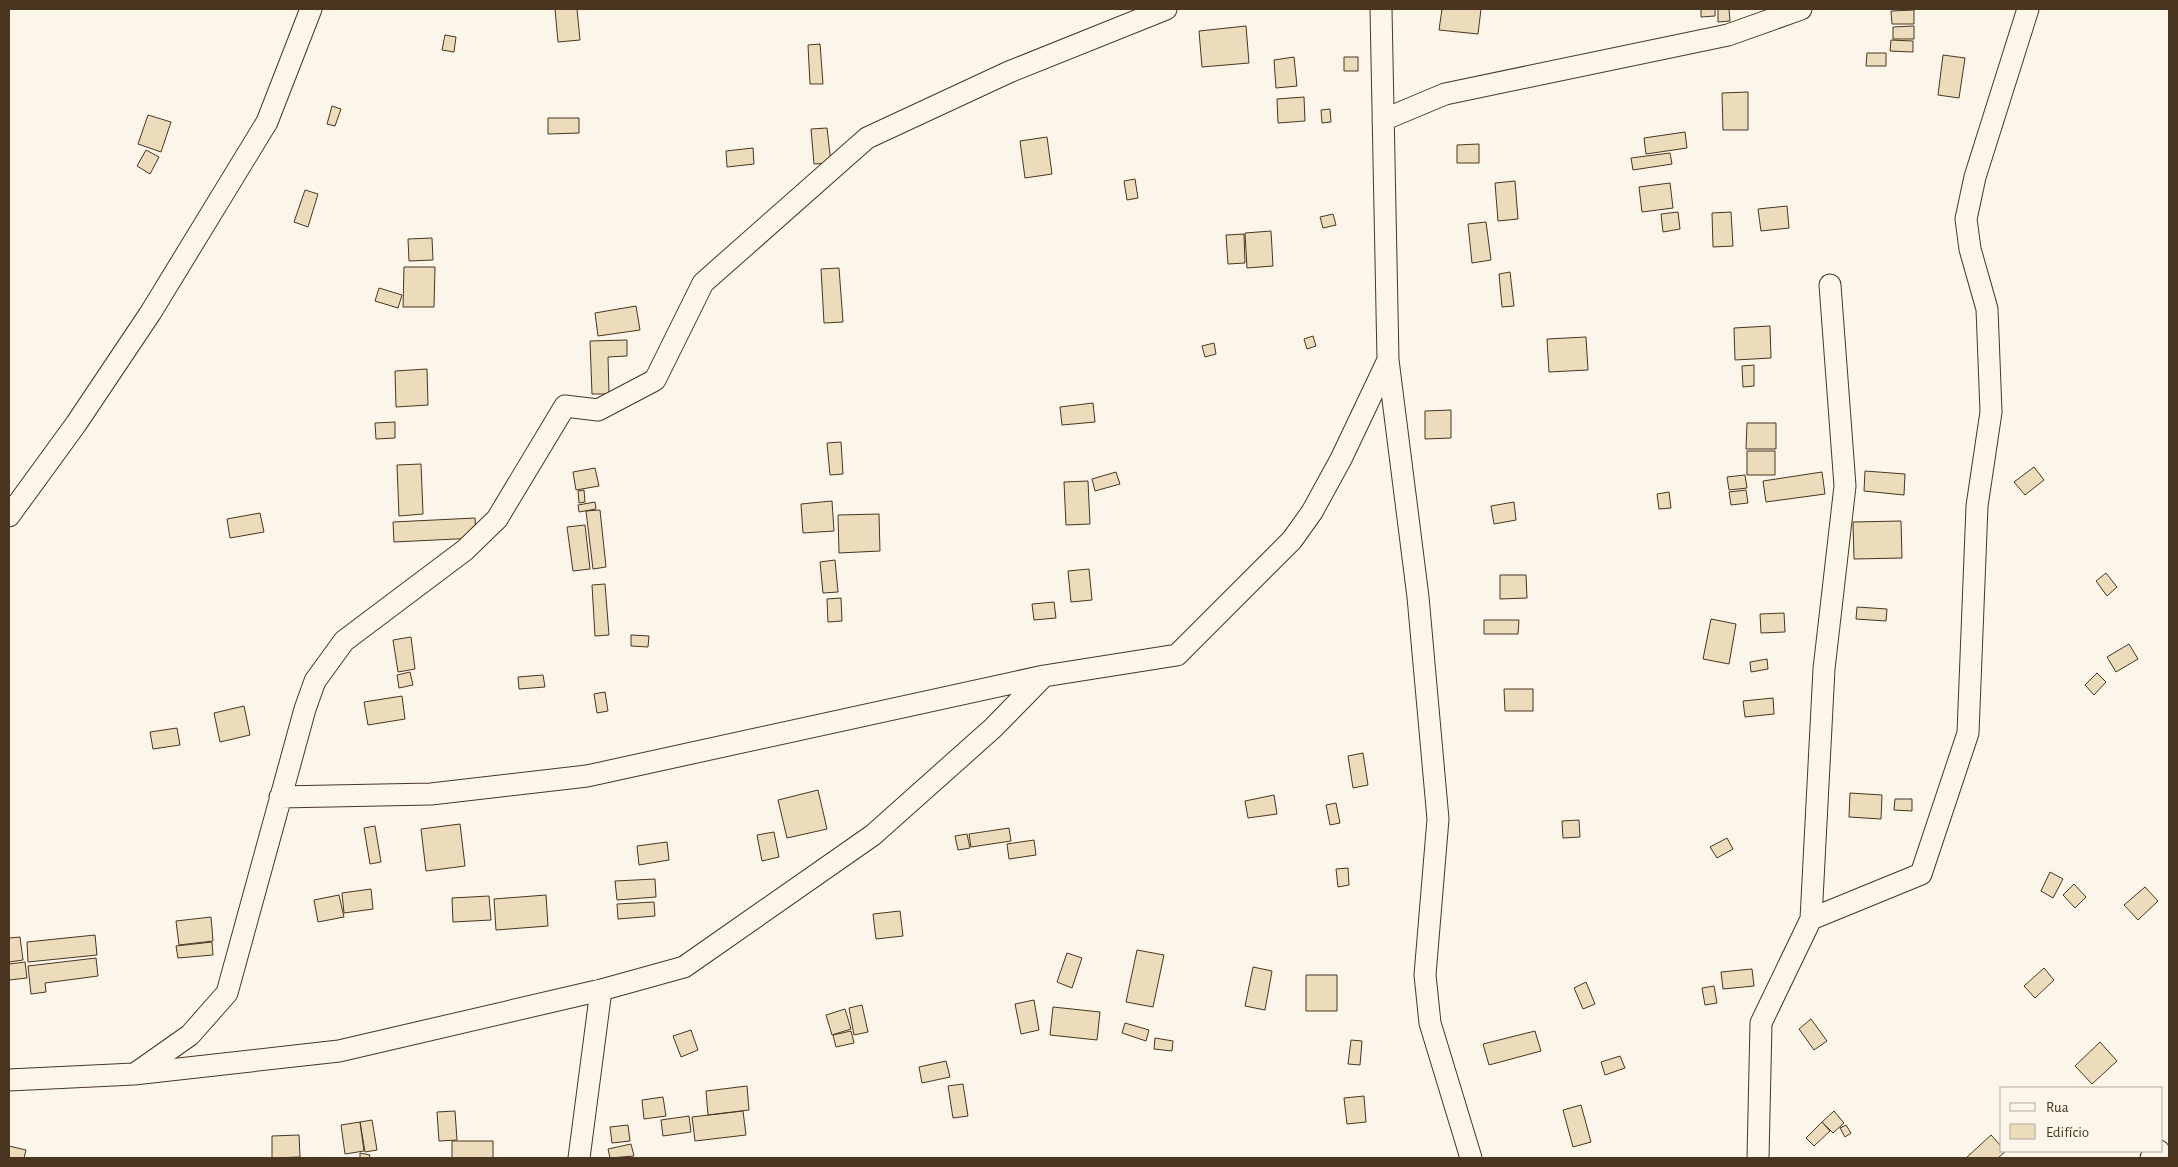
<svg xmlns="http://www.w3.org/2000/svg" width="2178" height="1167" font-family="'Alegreya Sans',sans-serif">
  <rect width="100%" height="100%" fill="#fbf6e9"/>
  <path fill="#ecdcbc" stroke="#4a3520" d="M555 9H577L580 40 558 42Z
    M1442 9H1481L1478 34 1439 30Z
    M1701 9H1715V16L1701 17Z
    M1718 9H1729L1730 21 1718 22Z
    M1914 10V24H1892L1891 11Z
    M1246 26 1249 63 1202 67 1199 31Z
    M1914 26V39H1893V27Z
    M445 35 456 37 454 52 442 50Z
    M1891 40 1913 41V52L1890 51Z
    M820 44 823 84H810L808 45Z
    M1867 53H1886V66H1866Z
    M1943 55 1965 58 1959 98 1938 95Z
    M1294 57 1297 86 1276 88 1274 60Z
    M1344 57H1358V71H1344Z
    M1748 92V130H1723L1722 93Z
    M1304 97 1305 121 1278 123 1277 99Z
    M332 106 341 109 335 126 327 124Z
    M1330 109 1331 122 1322 123 1321 110Z
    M148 115 171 122 161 152 138 144Z
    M548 118H579V133L548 134Z
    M827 128 831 163 814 164 811 129Z
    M1685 132 1687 148 1646 154 1644 138Z
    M1047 137 1052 174 1025 178 1020 141Z
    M1479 144V163H1457V145Z
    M753 148 754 164 727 167 726 151Z
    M146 150 159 157 150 174 137 166Z
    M1670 153 1672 164 1633 170 1631 158Z
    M1135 179 1138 198 1127 200 1124 181Z
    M1515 181 1518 219 1498 221 1495 183Z
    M1670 183 1673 208 1642 212 1639 187Z
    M305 190 318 194 308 227 294 222Z
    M1787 206 1789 228 1761 231 1758 209Z
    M1678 212 1680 229 1663 232 1661 214Z
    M1731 212 1733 246 1713 247 1712 213Z
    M1333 214 1336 225 1323 228 1320 217Z
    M1486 222 1491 260 1472 263 1468 224Z
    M1271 231 1273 266 1247 268 1245 233Z
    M1244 234 1245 263 1228 264 1226 235Z
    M432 238 433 260 409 261 408 239Z
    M404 267H435L434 307H403Z
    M839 268 843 322 824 323 821 269Z
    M1510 272 1514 306 1502 307 1499 274Z
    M379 288 402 295 398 308 375 301Z
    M636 306 640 330 598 336 595 313Z
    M1770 326 1771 358 1735 360 1734 328Z
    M1313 336 1316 346 1307 349 1304 339Z
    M1586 337 1588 370 1549 372 1547 339Z
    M627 340V356L608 357 609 394H592L590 341Z
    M1214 343 1216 354 1205 357 1202 346Z
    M1754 365V386L1743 387 1742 366Z
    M427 369 428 405 396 407 395 371Z
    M1093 403 1095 422 1062 425 1060 407Z
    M1451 410V438L1425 439V411Z
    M395 422V438L376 439 375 423Z
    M1747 423H1776V449H1746Z
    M841 442 843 474 830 475 827 443Z
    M1747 451H1775V475H1747Z
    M421 464 423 514 399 516 397 465Z
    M2034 467 2044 480 2025 495 2014 482Z
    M595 468 599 486 576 490 573 472Z
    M1865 471 1905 474 1904 495 1864 491Z
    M1116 472 1120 484 1095 491 1092 479Z
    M1822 472 1825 494 1766 502 1763 481Z
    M1745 475 1747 488 1729 490 1727 477Z
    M1088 481 1090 524 1066 525 1064 482Z
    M584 490 585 502 579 503 578 491Z
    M1746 490 1748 503 1731 505 1729 492Z
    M1669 492 1671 508 1659 509 1657 494Z
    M832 501 834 531 803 533 801 504Z
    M595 502 596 509 579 512 578 505Z
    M1514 502 1516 520 1494 524 1491 506Z
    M600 510 606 567 593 569 586 511Z
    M260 513 264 532 230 538 227 519Z
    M879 514 880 551 839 553 838 515Z
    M475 518 476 538 394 542 393 522Z
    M1901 521 1902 558 1854 559 1853 522Z
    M585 525 590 569 573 571 567 527Z
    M835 560 838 592 823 593 820 562Z
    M1089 569 1092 600 1071 602 1068 571Z
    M2106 573 2117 587 2107 596 2096 581Z
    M1500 575H1526L1527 598 1500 599Z
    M605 584 609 635 595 636 592 585Z
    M841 598 842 621 828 622 827 599Z
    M1054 602 1056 618 1034 620 1032 604Z
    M1857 607 1887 609 1886 621 1856 619Z
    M1784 613 1785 632 1761 633 1760 614Z
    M1711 619 1736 624 1729 664 1703 659Z
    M1484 620H1519L1518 634H1484Z
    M631 635 649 636 648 647 631 646Z
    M411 637 415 669 398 672 393 640Z
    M2129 644 2138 659 2116 672 2107 657Z
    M1767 659 1768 669 1751 672 1750 662Z
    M410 672 413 685 399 688 397 675Z
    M2097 673 2106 682 2094 695 2085 685Z
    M543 675 545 687 519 689 518 677Z
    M1504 689H1533V711H1505Z
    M605 692 608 711 597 713 594 694Z
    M402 696 405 719 368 725 364 702Z
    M1773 698 1774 714 1745 717 1743 701Z
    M244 706 250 735 220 742 214 713Z
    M177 728 180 745 153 749 150 732Z
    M1363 753 1368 785 1353 788 1348 756Z
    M818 790 827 829 787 838 778 800Z
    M1850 793 1882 795 1881 819 1849 817Z
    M1274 795 1277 814 1248 818 1245 801Z
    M1895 799H1912V811L1894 810Z
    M1336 803 1340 823 1330 825 1326 805Z
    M1579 820 1580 837 1563 838 1562 821Z
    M460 824 465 866 426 871 421 829Z
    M375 826 381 862 370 864 364 828Z
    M1009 828 1011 841 971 847 969 834Z
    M774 832 779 857 762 861 757 835Z
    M967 834 970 848 958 850 955 836Z
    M1727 838 1733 849 1717 858 1710 847Z
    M1034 840 1036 855 1009 859 1007 844Z
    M667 842 669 860 639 865 637 846Z
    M1348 868 1349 885 1338 887 1336 869Z
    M2050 872 2063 879 2053 898 2041 891Z
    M655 879 656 897 617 900 615 881Z
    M2074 884 2086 897 2075 908 2063 895Z
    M2145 887 2158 901 2138 920 2124 905Z
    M371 889 373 909 344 913 342 893Z
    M339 895 344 917 318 922 314 900Z
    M546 895 548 926 496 930 494 899Z
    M489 896 491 920 453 922 452 898Z
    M654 902 655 916 618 919 617 904Z
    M900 911 903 936 876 939 873 914Z
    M211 917 213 941 179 945 176 921Z
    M95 935 97 955 28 962 27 942Z
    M20 937 23 960 9 962V938Z
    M212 942 213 955 178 958 176 946Z
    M1137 950 1164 955 1153 1007 1126 1002Z
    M1067 953 1082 958 1072 988 1057 982Z
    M96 958 98 976 45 983 46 992 31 994 28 966Z
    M25 962 27 978 9 980V964Z
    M1253 967 1272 971 1265 1010 1245 1006Z
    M2044 968 2054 980 2035 998 2024 986Z
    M1752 969 1754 986 1723 989 1721 972Z
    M1306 975H1337V1011H1306Z
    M1586 982 1595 1004 1583 1009 1574 988Z
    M1714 986 1717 1003 1705 1005 1702 988Z
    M1034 1000 1039 1030 1021 1034 1015 1004Z
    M862 1005 868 1032 854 1035 849 1008Z
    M1053 1007 1100 1012 1097 1040 1050 1035Z
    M845 1009 851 1029 832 1035 826 1015Z
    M1811 1019 1827 1041 1814 1050 1799 1029Z
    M1125 1023 1149 1030 1146 1041 1122 1033Z
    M691 1030 698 1050 681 1057 673 1036Z
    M851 1031 854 1043 836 1047 833 1035Z
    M1535 1031 1541 1051 1489 1065 1483 1044Z
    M1155 1038 1173 1041 1172 1051 1154 1049Z
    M1351 1040 1362 1041 1360 1065 1348 1064Z
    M2100 1042 2117 1061 2092 1084 2075 1066Z
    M1620 1056 1625 1068 1605 1075 1601 1062Z
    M946 1061 950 1077 922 1083 919 1067Z
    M963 1084 968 1116 953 1118 948 1086Z
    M747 1086 749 1110 708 1115 706 1091Z
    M1364 1096 1366 1122 1347 1124 1344 1098Z
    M663 1097 666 1116 644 1119 642 1100Z
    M1581 1105 1591 1142 1573 1147 1563 1110Z
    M455 1111 457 1140 439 1141 437 1112Z
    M743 1111 746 1135 695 1141 692 1117Z
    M1834 1111 1844 1123 1833 1133 1822 1122Z
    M689 1116 691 1132 663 1136 661 1120Z
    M372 1120 377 1150 365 1152 360 1122Z
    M360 1122 364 1151 345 1154 341 1125Z
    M1822 1122 1830 1131 1814 1146 1806 1138Z
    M628 1125 630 1141 612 1143 610 1127Z
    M1846 1125 1851 1133 1845 1137 1840 1128Z
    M299 1135 300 1157 272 1158V1136Z
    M1991 1135 2002 1147V1151H2006L1998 1158H1966Z
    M452 1141H493V1158H452Z
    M631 1144 634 1156 610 1158 608 1149Z
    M9 1146 26 1150 24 1158H9Z
    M360 1153 370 1155 369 1158H360Z"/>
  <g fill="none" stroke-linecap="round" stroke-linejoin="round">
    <g stroke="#4a3520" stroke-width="23">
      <path id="minor" d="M1381 9 1388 360 1418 597 1438 819 1425 975 1430 1023 1471 1158
        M1383 120 1445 94 1728 35 1801 9
        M9 516 76 424 151 312 267 122 311 9
        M280 797 431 794 587 776 1044 676
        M1811 919 1921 874 1968 733 1977 506 1991 412 1987 309 1970 249 1966 219 1975 177 2028 9
        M136 1073 190 1035 227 993 305 709 315 681 344 641 465 550 497 519 565 406 598 410 655 380 703 283 867 138 1009 72 1166 9
        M9 1080 134 1074 339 1051 601 990 684 967 873 835 993 728 1044 676 1177 655 1292 540 1312 512 1341 459 1388 360
        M579 1158 601 990
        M1758 1158 1761 1023 1811 919 1824 669 1845 486 1830 285
        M2151 1158 2159 1151"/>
    </g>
    <use href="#minor" stroke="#fbf6e9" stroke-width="21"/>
  </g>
  <rect width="2178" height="1167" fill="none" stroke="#4a3520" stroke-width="20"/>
  <rect x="2000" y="1087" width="162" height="65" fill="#fbf6e9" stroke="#b4a999"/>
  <rect x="2010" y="1103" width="25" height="8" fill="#fbf6e9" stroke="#b4a999"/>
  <text x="2046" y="1112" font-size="15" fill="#4a3520">Rua</text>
  <rect x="2010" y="1124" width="25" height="15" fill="#ecdcbc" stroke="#b4a999"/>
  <text x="2046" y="1137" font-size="15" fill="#4a3520">Edifício</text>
</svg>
